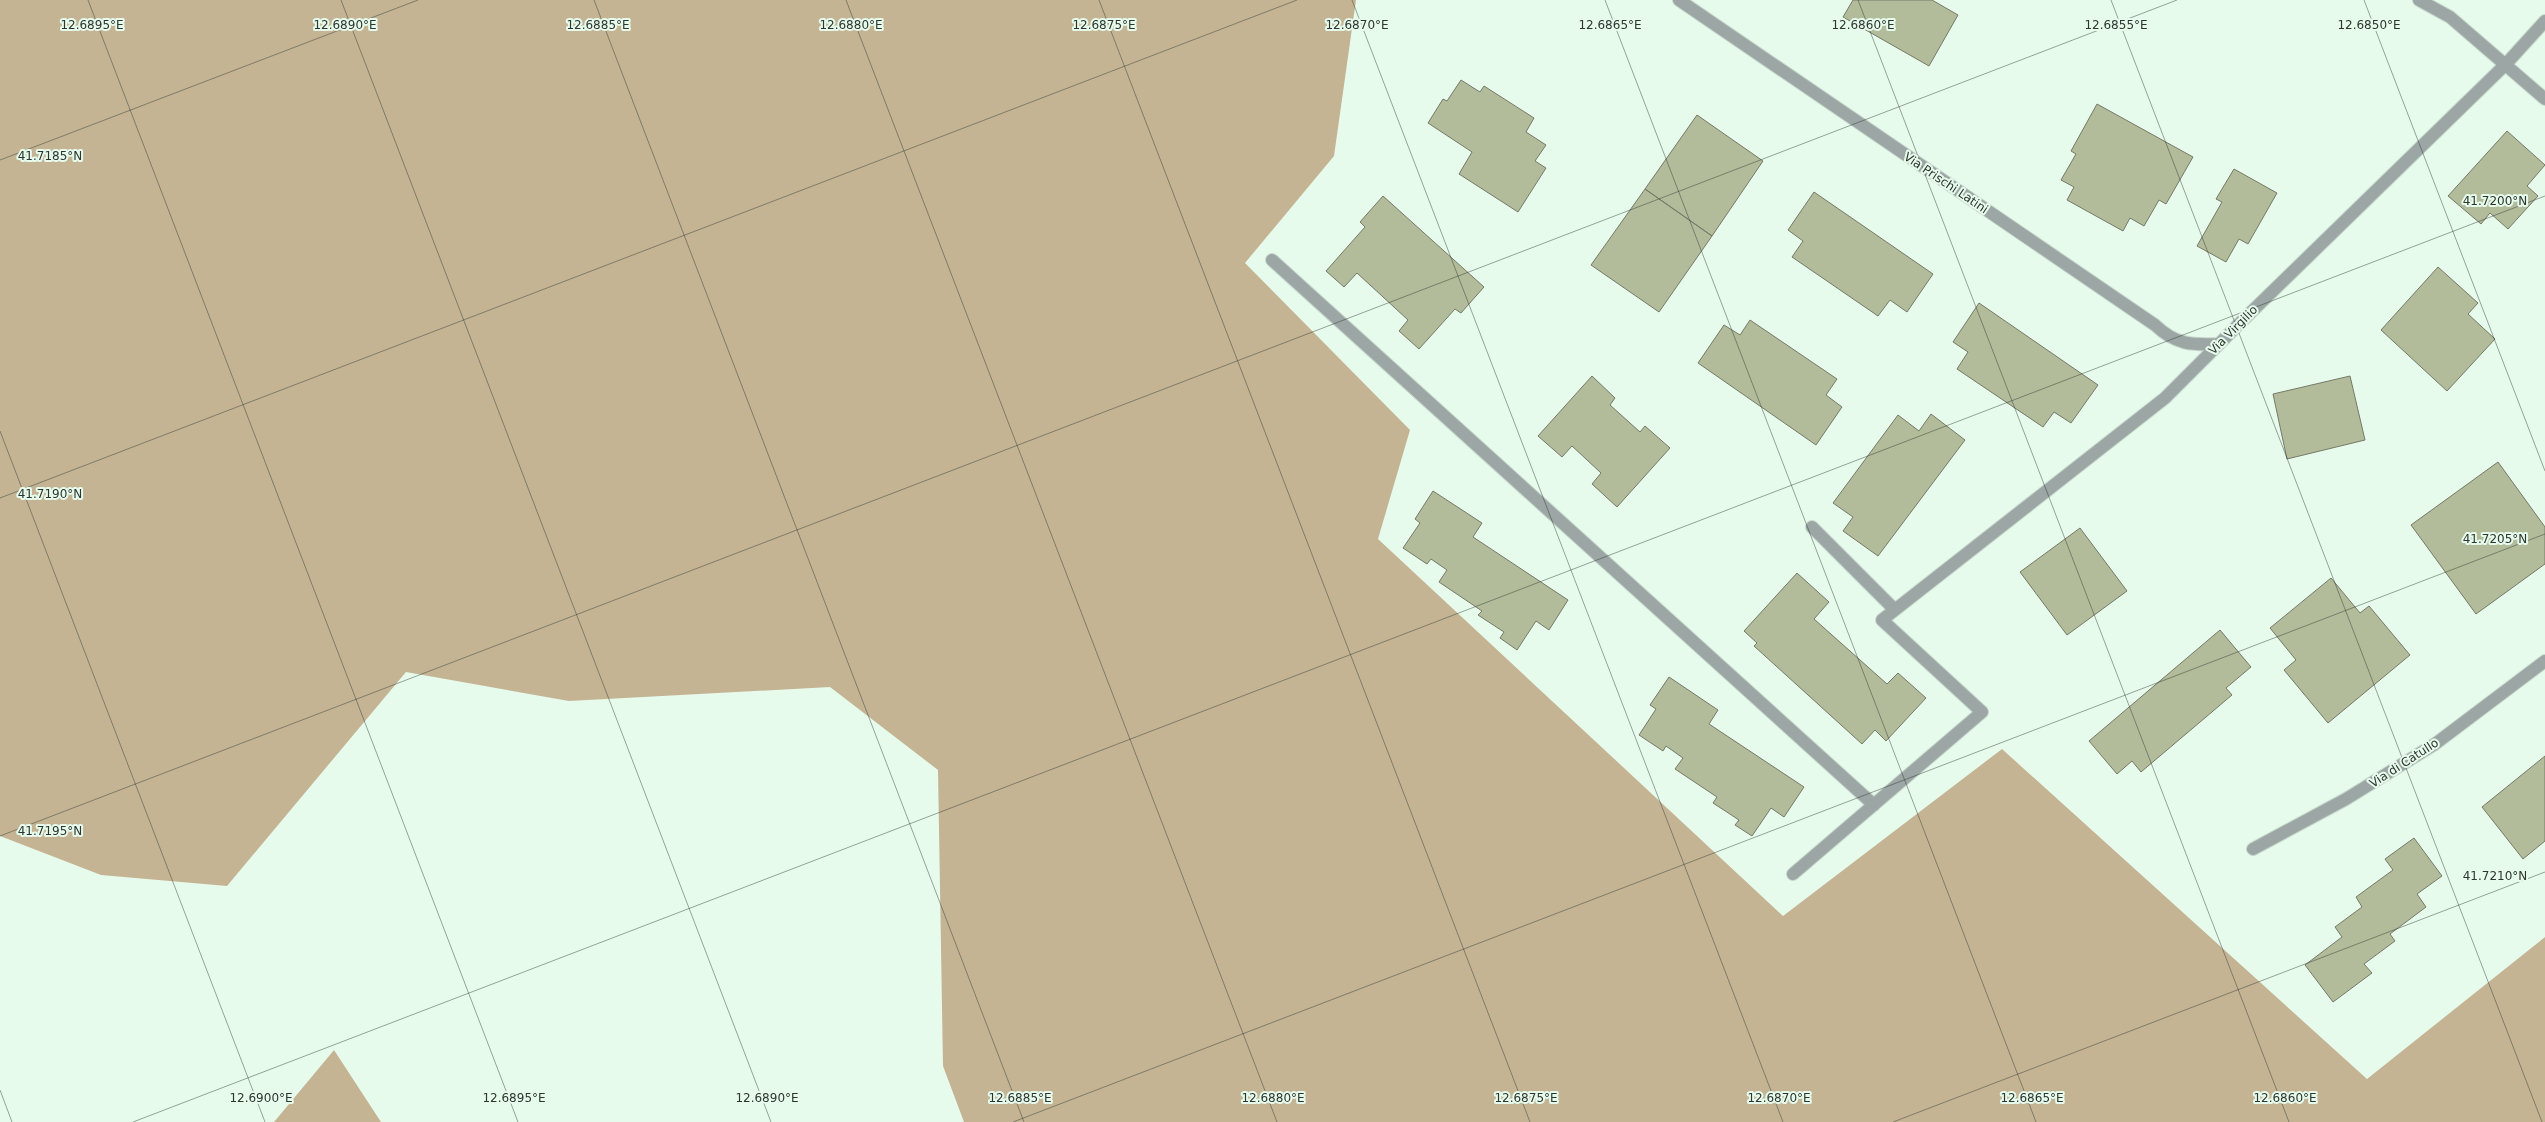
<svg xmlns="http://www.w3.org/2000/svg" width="2545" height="1122" font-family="'DejaVu Sans',sans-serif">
  <rect width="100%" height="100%" fill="#e7fbed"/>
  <path fill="#c4b494" d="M0 0H1356L1334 156 1245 263 1410 430 1378 539 1783 916 2002 749 2367 1079 2545 937V1122H964L943 1066 938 770 830 687 569 701 406 672 227 886 101 875 0 836Z
    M334 1050 381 1122H274Z"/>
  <path fill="#b2bb9a" stroke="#757a67" d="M1853 0H1932L1958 15 1929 66 1843 17Z
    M1461 80 1480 92 1484 86 1534 118 1526 132 1546 145 1535 161 1546 168 1518 212 1459 174 1472 152 1428 123 1443 99 1447 101Z
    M2097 104 2193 157 2166 204 2159 200 2144 226 2130 218 2123 231 2067 200 2074 187 2061 180 2076 154 2071 151Z
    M1697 115 1763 161 1712 236 1645 189Z
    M2507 131 2545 165 2527 186 2538 196 2508 229 2490 213 2481 224 2448 196Z
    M2234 169 2277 193 2248 244 2239 239 2226 262 2197 246 2222 202 2216 199Z
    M1645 189 1712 236 1659 312 1591 265Z
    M1814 192 1933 274 1907 312 1890 300 1878 316 1792 257 1803 241 1788 230Z
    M1383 196 1484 287 1461 313 1455 309 1419 349 1399 331 1408 320 1357 273 1344 287 1326 271 1365 227 1360 222Z
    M2438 267 2478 303 2468 314 2495 339 2447 391 2381 330Z
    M1979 303 2098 385 2071 423 2054 412 2043 427 1957 369 1968 352 1953 342Z
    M1750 320 1837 379 1826 395 1842 407 1816 445 1698 363 1724 325 1740 335Z
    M1592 376 1615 398 1610 405 1640 432 1645 426 1670 448 1617 507 1592 484 1601 473 1572 446 1562 457 1538 436Z
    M2350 376 2365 440 2287 459 2273 394Z
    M1931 414 1965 440 1878 556 1843 531 1853 517 1833 503 1898 415 1919 431Z
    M2498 462 2545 527V564L2476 614 2411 525Z
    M1433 491 1482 523 1473 537 1568 600 1549 630 1536 621 1517 650 1500 638 1504 632 1478 615 1482 611 1439 582 1447 570 1431 559 1427 564 1403 548 1420 523 1415 519Z
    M2080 528 2127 591 2067 635 2020 572Z
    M1797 573 1829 602 1814 619 1887 684 1898 673 1926 698 1886 741 1875 730 1862 744 1754 646 1757 643 1744 631Z
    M2331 578 2360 613 2369 606 2410 655 2328 723 2284 670 2296 660 2270 628Z
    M2220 630 2251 667 2226 688 2232 695 2141 772 2132 761 2117 774 2089 741Z
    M1669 677 1718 710 1709 724 1804 787 1784 817 1771 808 1752 836 1735 825 1739 820 1713 803 1717 797 1675 769 1683 758 1666 746 1663 751 1639 735 1656 709 1650 705Z
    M2545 756V841L2523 859 2482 807Z
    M2414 838 2442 876 2417 894 2426 907 2390 934 2395 941 2364 964 2372 973 2333 1002 2305 965 2342 937 2335 927 2362 907 2356 897 2393 870 2385 859Z"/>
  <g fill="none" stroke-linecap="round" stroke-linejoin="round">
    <g stroke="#c6d7cb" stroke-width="14">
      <path id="minor" d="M1679 0 2155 325C2176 345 2191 345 2219 344
        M2419 0 2450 17 2545 99
        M1272 260 1874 805
        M1812 527 1894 609
        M2253 849 2346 799 2435 744 2545 661
        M1793 874 1982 712 1882 620 2165 398 2242 321 2506 64 2545 21"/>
    </g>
    <use href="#minor" stroke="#9ba6a5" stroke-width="12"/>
  </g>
  <path fill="none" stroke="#2d352f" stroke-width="1" stroke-opacity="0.45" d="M88 0 518 1122M341 0 771 1122M594 0 1024 1122M846 0 1277 1122M1099 0 1530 1122M1352 0 1783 1122M1605 0 2036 1122M1858 0 2289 1122M2111 0 2542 1122M2364 0 2545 471M0 160 418 0M0 431 265 1122M0 498 1297 0M0 836 2177 0M0 1090 12 1122M133 1122 2545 196M1013 1122 2545 534M1893 1122 2545 872"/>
  <g text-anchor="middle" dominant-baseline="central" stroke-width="4" stroke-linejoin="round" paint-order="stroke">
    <g font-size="12" fill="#2d352f" stroke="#e7fbed">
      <text transform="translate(1946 183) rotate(34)">Via Prischi Latini</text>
      <text transform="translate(2233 330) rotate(-45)">Via Virgilio</text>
      <text transform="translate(2404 763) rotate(-33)">Via di Catullo</text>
    </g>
  </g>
  <g font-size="12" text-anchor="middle" fill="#2d352f" stroke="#e7fbed" stroke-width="4" stroke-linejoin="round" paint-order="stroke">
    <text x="92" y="29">12.6895°E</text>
    <text x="345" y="29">12.6890°E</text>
    <text x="598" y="29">12.6885°E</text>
    <text x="851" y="29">12.6880°E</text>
    <text x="1104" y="29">12.6875°E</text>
    <text x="1357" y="29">12.6870°E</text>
    <text x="1610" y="29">12.6865°E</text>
    <text x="1863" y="29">12.6860°E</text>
    <text x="2116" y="29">12.6855°E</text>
    <text x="2369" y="29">12.6850°E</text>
    <text x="50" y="160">41.7185°N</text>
    <text x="2495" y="205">41.7200°N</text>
    <text x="50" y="498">41.7190°N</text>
    <text x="2495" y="543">41.7205°N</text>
    <text x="50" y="835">41.7195°N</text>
    <text x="2495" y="880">41.7210°N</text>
    <text x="261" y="1102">12.6900°E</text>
    <text x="514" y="1102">12.6895°E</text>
    <text x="767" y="1102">12.6890°E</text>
    <text x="1020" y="1102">12.6885°E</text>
    <text x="1273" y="1102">12.6880°E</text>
    <text x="1526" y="1102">12.6875°E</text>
    <text x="1779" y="1102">12.6870°E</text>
    <text x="2032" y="1102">12.6865°E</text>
    <text x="2285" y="1102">12.6860°E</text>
  </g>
</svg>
